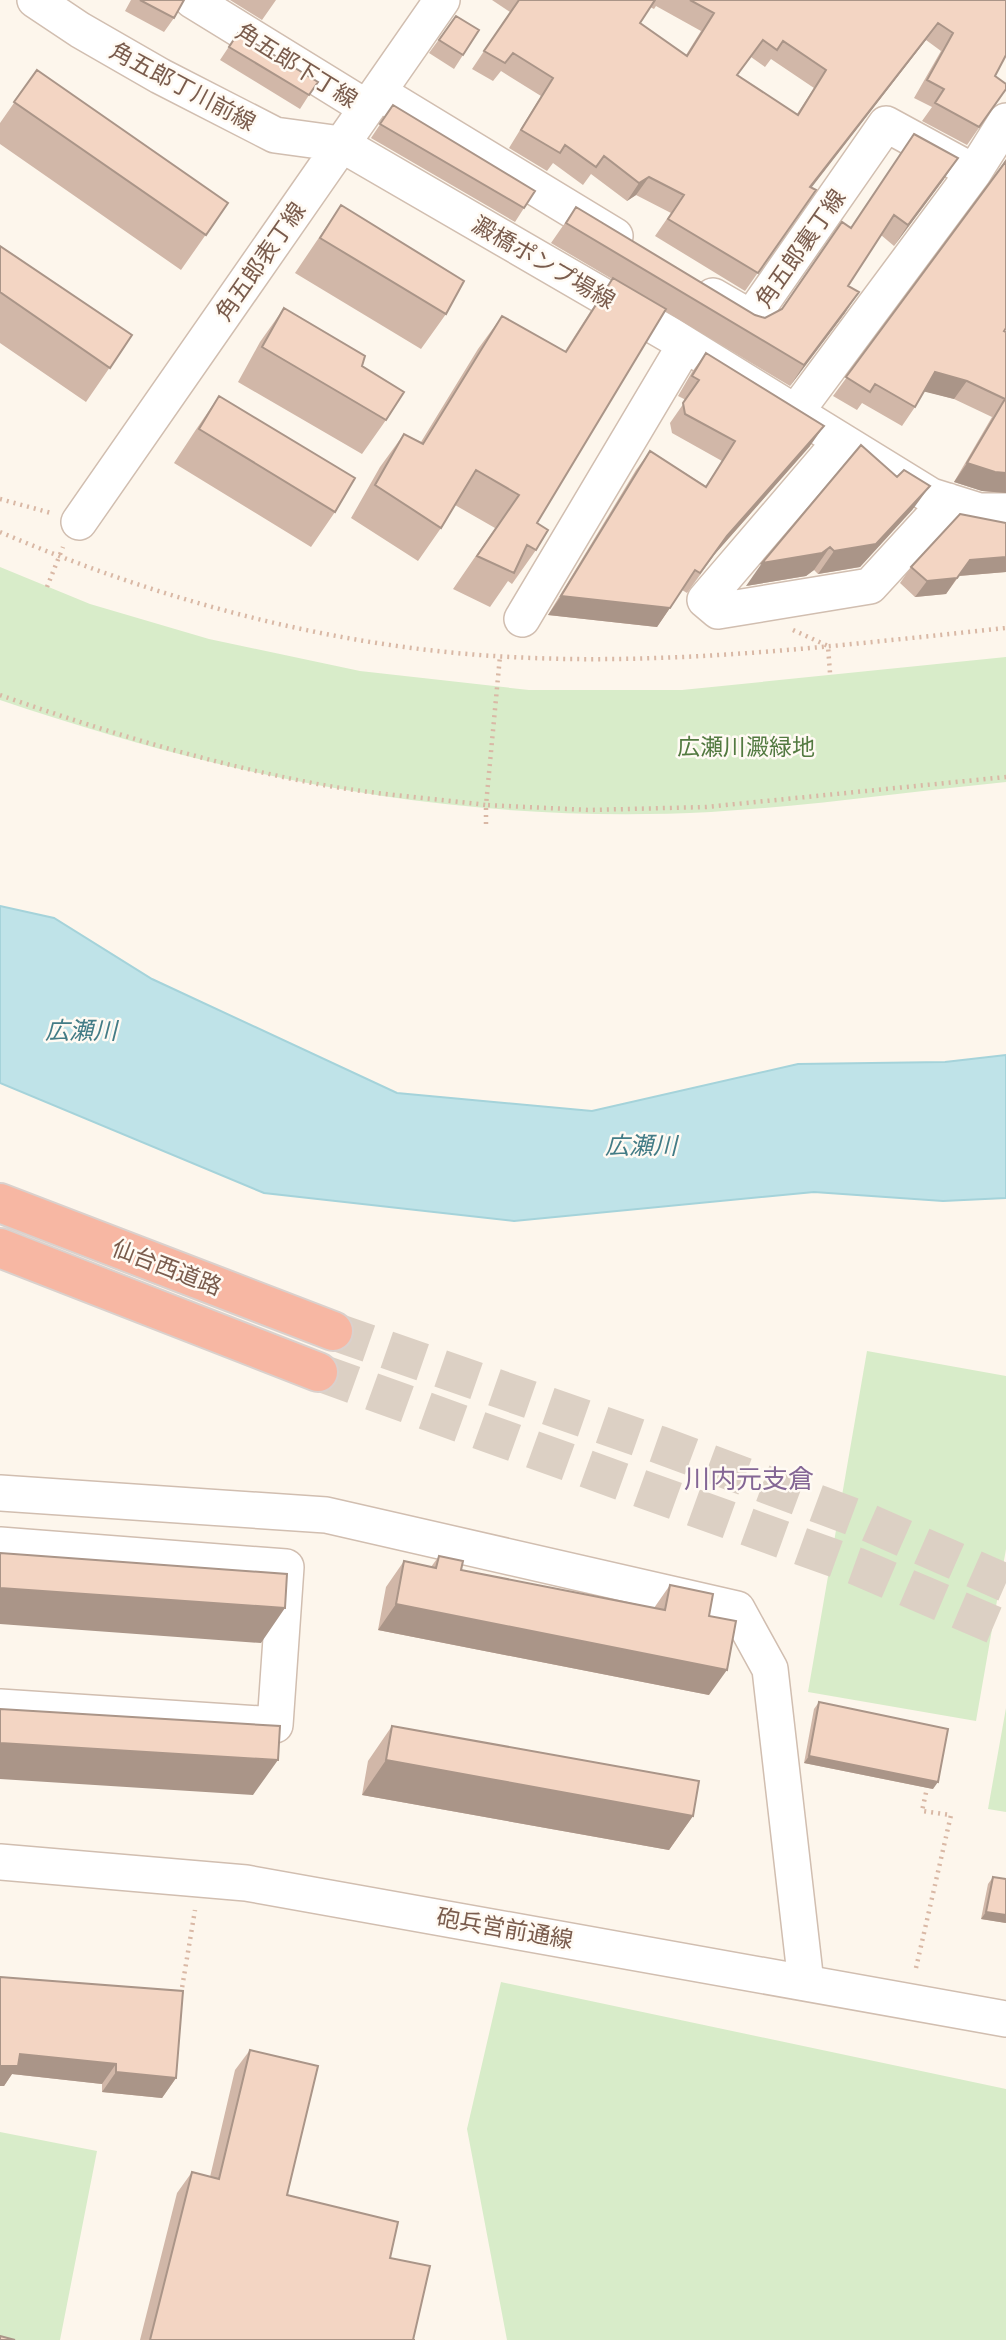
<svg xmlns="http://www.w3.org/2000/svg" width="1006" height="2340" font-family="Quicksand,'Noto Sans JP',sans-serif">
  <rect width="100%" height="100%" fill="#fdf6ec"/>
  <path fill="#d8ecc9" d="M0 567 90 604 209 639 360 671 529 690H682L1006 657V782C908 792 810 806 711 812 461 825 236 780 0 700Z
    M867 1351 1006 1376V1549L976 1721 808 1692Z
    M1006 1708V1812L988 1809Z
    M501 1982 1006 2089V2340H507L467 2129Z
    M0 2132 97 2151 60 2340H0Z"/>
  <path fill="#bfe3e8" stroke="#a5d3da" stroke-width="2" d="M0 906 54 918 152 979 397 1093 592 1111 798 1064 945 1062 1006 1055V1198L943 1201 814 1192 514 1221 264 1193 0 1083Z"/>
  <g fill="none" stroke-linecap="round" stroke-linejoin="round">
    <path stroke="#dcd0c4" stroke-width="38" stroke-dasharray="38 19" stroke-linecap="butt" d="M333 1331 660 1445 867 1522 1006 1583
      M318 1372 856 1566 1006 1630"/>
    <g stroke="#d1beb0" stroke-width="38">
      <path id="minor" d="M35 0 80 30 160 76 275 135 341 144 670 335 931 496 979 511H1006
        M192 0 367 108
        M378 92 615 236
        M713 296 751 318 886 124 974 172 1006 121
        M795 413 974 172
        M841 441 705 600 718 611 870 586 948 501
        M79 522 442 0
        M522 619 685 345
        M0 1493 326 1515 737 1609 770 1669 806 1983
        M0 1545 286 1567 275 1725 0 1707
        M0 1862 246 1883 1006 2019"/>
    </g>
    <g stroke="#dad1cd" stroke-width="42">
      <path id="highway" d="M0 1203 333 1331
        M0 1248 318 1372"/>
    </g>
    <path stroke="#d9b8a5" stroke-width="4.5" stroke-dasharray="2 5" stroke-linecap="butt" d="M0 499 51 513
      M0 532C162 601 334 648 511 657 676 666 842 645 1006 628
      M47 587 63 547
      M793 630 828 646 830 673
      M0 695C103 731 205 762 312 783 369 794 429 798 486 805L500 656
      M486 824V805L589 810 706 807 1006 777
      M916 1968 951 1815 922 1811 927 1788
      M181 1994 195 1910"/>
    <use href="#minor" stroke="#fff" stroke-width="35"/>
    <use href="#highway" stroke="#f7b7a3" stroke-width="38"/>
  </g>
  <path fill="#d1b7a8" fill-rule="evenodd" d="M131 0H184L174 18 164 32 125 11Z
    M230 0H276L262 20Z
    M492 0H1006L995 76 1006 89 967 145 922 121 932 107 914 98 941 51 926 40 811 187 816 190 745 291 655 236 671 213 636 195 627 201 591 174 583 185 553 163 547 171 509 148 541 96 501 71 493 81 472 69 510 12ZM656 6 701 31 686 55 640 23 650 7 654 9ZM751 57 765 67 771 59 814 88 797 114 737 75Z
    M456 16 463 55 454 69 429 53Z
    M238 33 309 95 300 109 220 60Z
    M37 70 228 203 181 270 0 144V123Z
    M393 105 524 208 515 222 371 138Z
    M1006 159V330L1005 331 1006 493 982 491 954 482 992 417 954 399 924 391 915 407 902 426 862 403 857 410 833 396 995 176Z
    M944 179 894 246 881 235 848 286 845 313 790 386 665 311 537 523 536 550 512 584 508 581 490 607 453 589 495 528 455 505 441 528 418 561 351 518 380 467 404 434 421 442 478 349 502 316 565 351 590 312 612 279 551 243 576 207 755 315 765 318 781 309 851 228Z
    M341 205 446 314 421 349 295 273Z
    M0 246 132 335 86 402 0 343Z
    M284 308 362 366 386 420 362 454 238 382 260 342Z
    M706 353 810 446 714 555 687 593 682 590 657 627 548 615 636 470 650 451 706 486 722 461 672 433 670 423 686 400 678 396 692 372Z
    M219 396 335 512 311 547 174 463 195 431Z
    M913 509 860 567 818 574 814 570 806 576 746 586Z
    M1006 523V572L959 576 946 594 915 597 900 583 911 567Z
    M439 1556 461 1570 654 1608 670 1585 709 1616V1695L378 1630 386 1587 404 1561 431 1567Z
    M819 1702 933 1789 804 1763 814 1709Z
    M392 1726 693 1816 669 1850 362 1795 368 1761Z
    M993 1877 1006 1923 981 1919 988 1884Z
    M0 1977 176 2078 162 2098 102 2092V2084L12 2074 4 2086Z
    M250 2050 287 2195 390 2258 413 2340H415H140L177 2193 192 2172 210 2177 235 2070Z"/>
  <path fill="#aa9588" d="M938 23 926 40 798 205 810 187Z
    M958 158 944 179 894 246 908 225Z
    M649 177 636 195 627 201 639 183Z
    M859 292 845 313 790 386 804 365Z
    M935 372 967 381 954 399 922 391Z
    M824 426 810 446 714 555 687 593 727 536Z
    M967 463 1006 473V493L982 491 954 482Z
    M930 486 913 509 860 567 818 574 834 551Z
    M830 547 814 570 806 576 746 586 762 563Z
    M1006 557V572L958 576 970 560Z
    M957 578 946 594 915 597 927 581Z
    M561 596 670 608 657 627 548 615Z
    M0 1588 285 1608 261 1643 0 1624Z
    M396 1604 727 1670 709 1695 378 1630Z
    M0 1743 278 1760 253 1795 0 1779Z
    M809 1756 938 1782 933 1789 804 1763Z
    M386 1760 693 1816 669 1850 362 1795Z
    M986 1912 1006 1915V1923L981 1919Z
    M20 2054 116 2064 102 2084 12 2074 4 2086H0V2066Z
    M116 2072 176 2078 162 2098 102 2092Z"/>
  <path fill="#f3d5c3" stroke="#aa9588" stroke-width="2" fill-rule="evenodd" d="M140 0H184L174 18Z
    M519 0H655L640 23 687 56 714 13 690 0H1006V55L995 76 1006 84V89L979 127 935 103 944 89 927 80 953 33 938 23 810 187 816 190 758 273 668 219 684 195 649 177 639 183 604 156 596 167 565 145 560 153 521 130 553 78 513 53 505 63 484 51ZM763 40 777 50 783 41 826 70 798 115 737 75Z
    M456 16 479 30 463 55 439 40Z
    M238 33 318 82 309 95 229 47Z
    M37 70 228 203 206 235 14 102Z
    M393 105 535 191 524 208 380 124Z
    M914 134 958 158 908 225 894 215 848 286 859 292 804 365 566 223 576 207 755 315 765 318 782 309 842 222 851 228Z
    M1006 161V328L1004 331 1006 332V473L995 472 967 463 1005 399 967 381 935 372 915 407 875 384 870 392 846 377Z
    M341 205 464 281 446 314 320 238Z
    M0 246 132 335 110 368 0 292Z
    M613 278 666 309 537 523 548 530 536 550 527 545 514 573 477 556 519 495 476 470 441 528 375 485 404 434 423 444 502 316 566 352Z
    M284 308 365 356 362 366 404 392 386 420 262 347Z
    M706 353 824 426 727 536 700 573 695 570 670 608 561 596 650 451 706 487 735 441 685 414 683 403 699 380 692 376Z
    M219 396 355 478 335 512 199 429Z
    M861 445 897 477 904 470 930 486 876 544 834 551 830 547 822 553 762 563Z
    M960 514 1006 523V557L970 560 957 578 927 581 911 567Z
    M0 1553 287 1574 285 1608 0 1588Z
    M439 1556 463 1561 461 1570 665 1610 670 1585 713 1594 709 1616 736 1621 727 1670 396 1604 404 1561 436 1568Z
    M819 1702 948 1729 938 1782 809 1756Z
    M0 1709 280 1726 278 1760 0 1743Z
    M392 1726 699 1781 693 1816 386 1760Z
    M993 1877 1006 1879V1915L986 1912Z
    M0 1977 183 1991 176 2078 116 2072V2064L20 2054 18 2066H0Z
    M250 2050 318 2066 287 2195 398 2222 390 2258 430 2266 413 2340H415H150L192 2172 219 2179Z
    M0 2336 15 2340H0Z"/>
  <g text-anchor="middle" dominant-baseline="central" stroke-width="5" stroke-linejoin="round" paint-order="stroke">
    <g font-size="23" fill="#7a5c4d" stroke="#fffaf3">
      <text transform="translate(297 65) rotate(32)">角五郎下丁線</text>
      <text transform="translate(183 86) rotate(28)">角五郎丁川前線</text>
      <text transform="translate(800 248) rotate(-55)">角五郎裏丁線</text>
      <text transform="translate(260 261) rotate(-55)">角五郎表丁線</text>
      <text transform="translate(544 262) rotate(30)">澱橋ポンプ場線</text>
      <text transform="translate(167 1267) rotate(21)">仙台西道路</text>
      <text transform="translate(505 1928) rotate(10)">砲兵営前通線</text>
    </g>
    <g font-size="23" fill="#537a41" stroke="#fffaf3">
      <text x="746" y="746">広瀬川澱緑地</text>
    </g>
    <g font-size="24" font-style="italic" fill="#437c86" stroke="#fffaf3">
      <text x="81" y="1030">広瀬川</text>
      <text x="641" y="1145">広瀬川</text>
    </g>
    <g font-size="26" fill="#846695" stroke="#fffaf3">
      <text x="749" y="1478">川内元支倉</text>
    </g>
  </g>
</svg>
